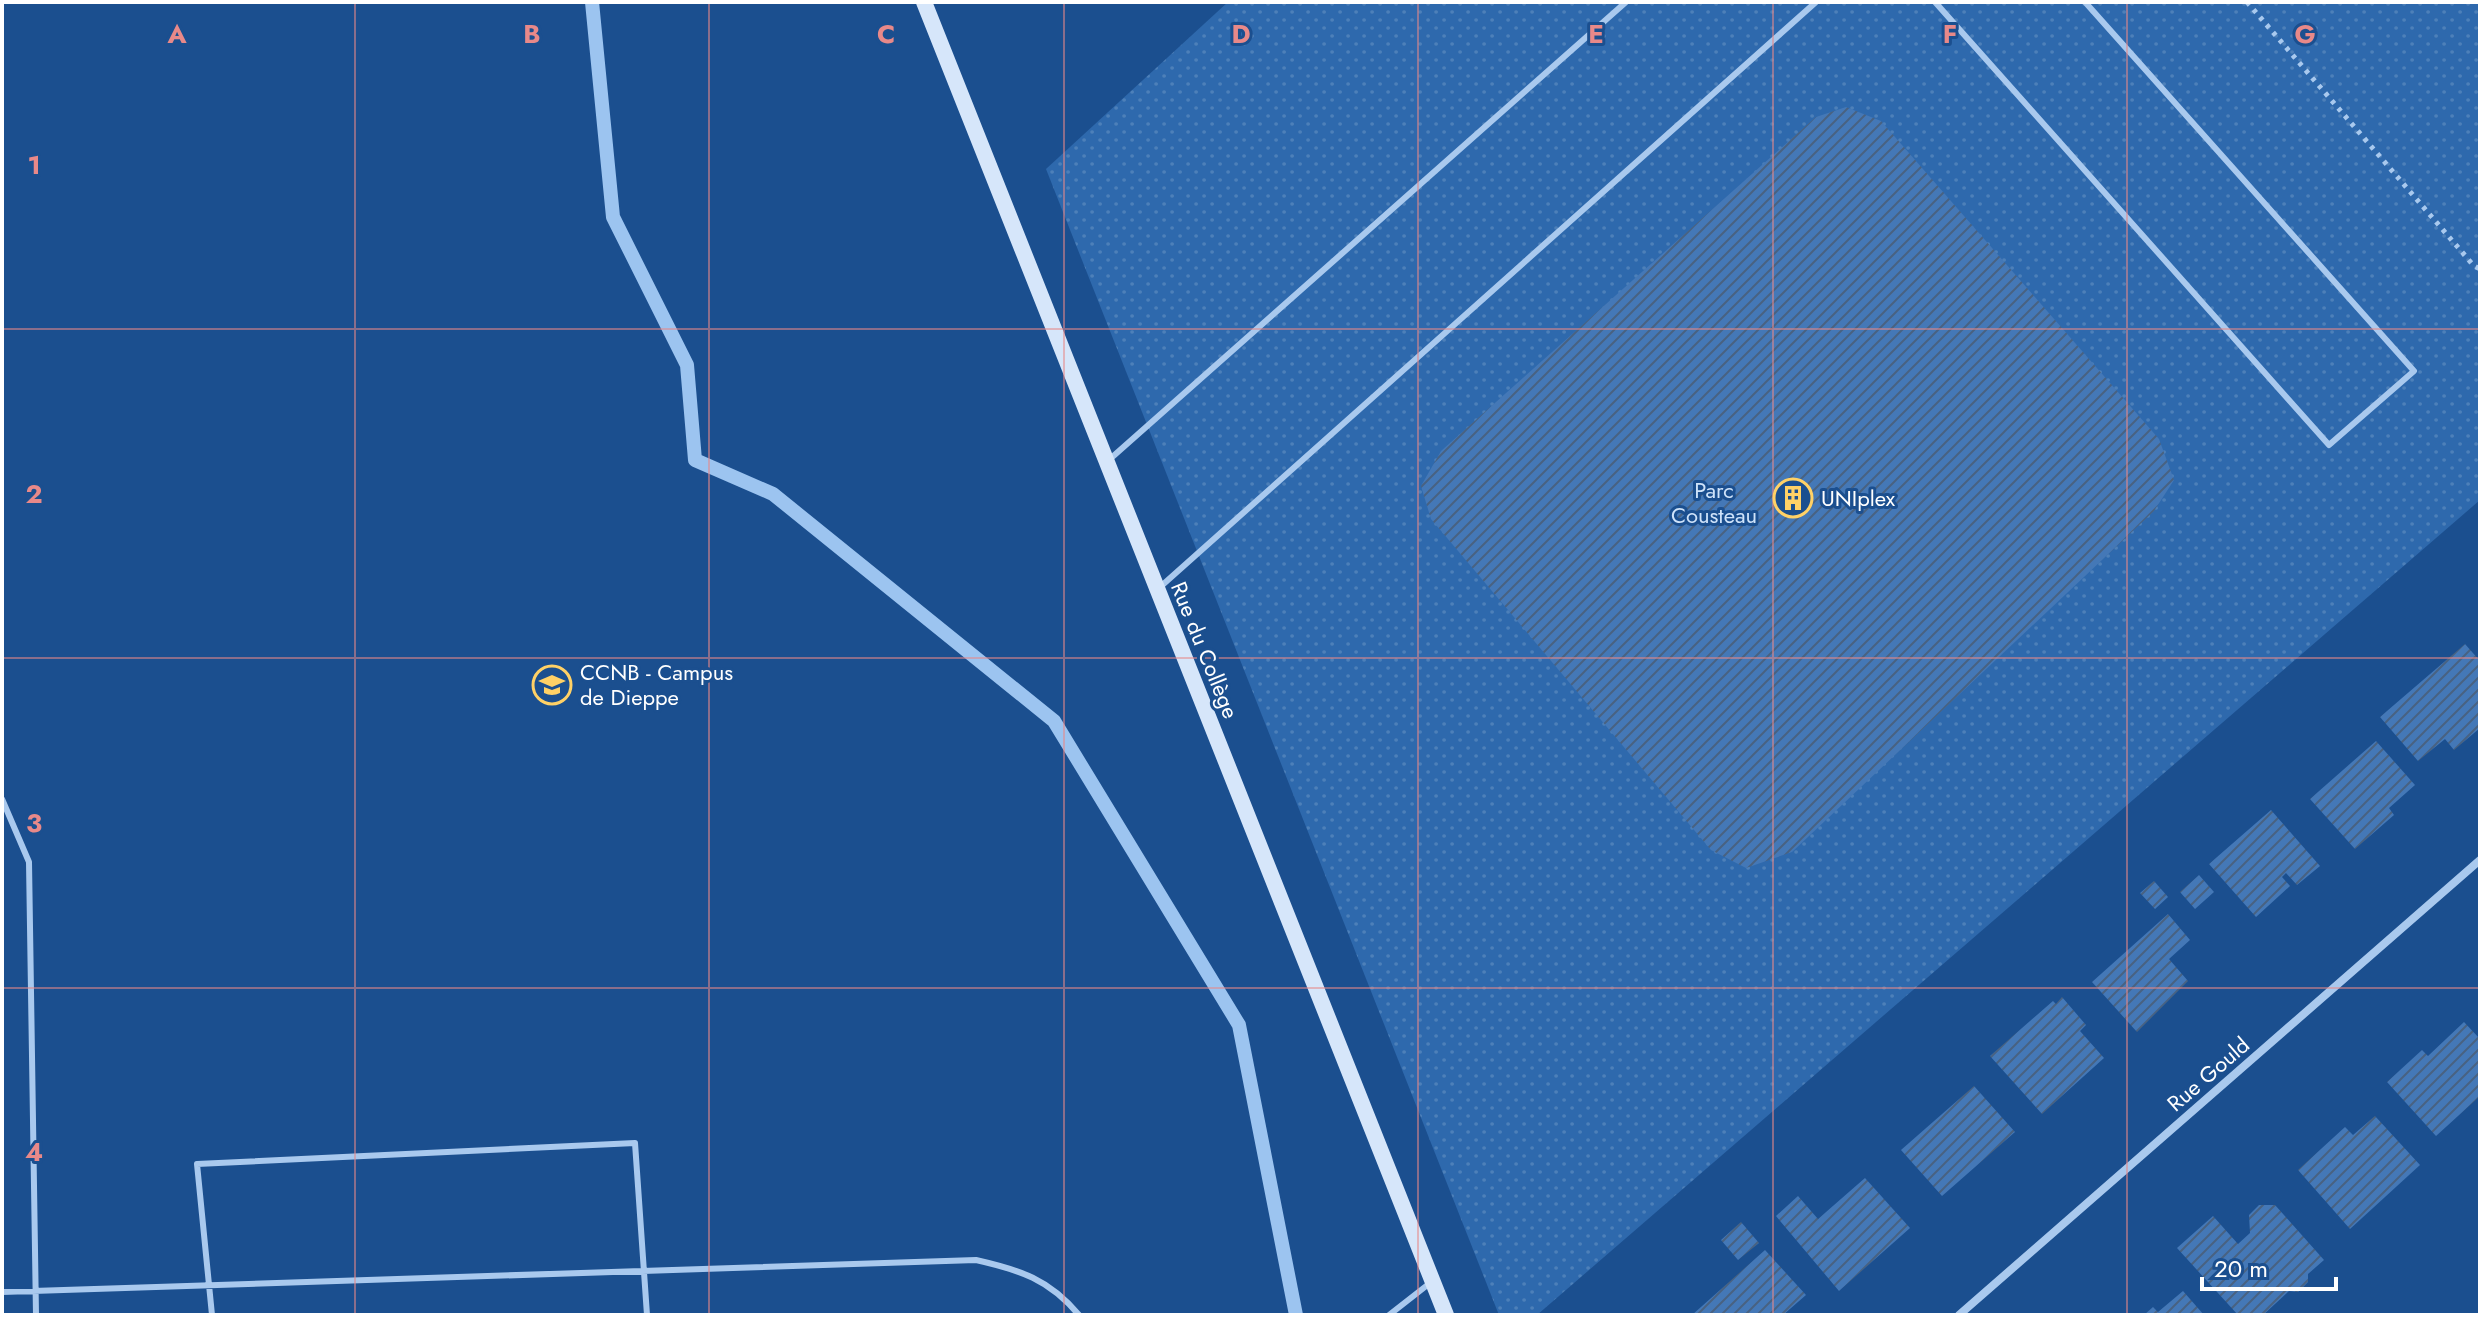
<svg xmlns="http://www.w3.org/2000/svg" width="2482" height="1317" font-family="Jost,sans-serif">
  <defs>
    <pattern id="grass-dots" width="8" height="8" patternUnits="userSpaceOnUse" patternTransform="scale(2)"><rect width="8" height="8" fill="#2e69ad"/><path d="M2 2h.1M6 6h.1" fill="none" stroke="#4d80b9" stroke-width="1.8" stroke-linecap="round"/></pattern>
    <pattern id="building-hatch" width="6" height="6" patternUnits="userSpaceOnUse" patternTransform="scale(2)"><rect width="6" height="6" fill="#4478b7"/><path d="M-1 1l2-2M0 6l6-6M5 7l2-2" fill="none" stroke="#486282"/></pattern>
  </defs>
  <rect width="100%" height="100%" fill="#1b4f8f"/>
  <path fill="url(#grass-dots)" d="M1228 2H2480V500L1537 1315H1499L1046 169Z"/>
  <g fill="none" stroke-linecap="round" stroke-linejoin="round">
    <path stroke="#9cc4f0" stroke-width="14" d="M592 2 613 217 687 365 695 460 773 494 1054 721 1239 1025 1296 1315"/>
  </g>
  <path fill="url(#building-hatch)" d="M1846 107 1881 121 2159 439 2174 480 2154 511 1792 852 1746 868 1711 850 1431 519 1421 486 1441 451 1816 117Z
    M2465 644 2480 661V728L2454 750 2445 739 2418 761 2380 717Z
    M2376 741 2415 785 2389 808 2394 815 2355 849 2310 799Z
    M2271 810 2320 866 2297 885 2286 873 2282 877 2290 886 2256 917 2209 864Z
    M2199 875 2214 892 2195 909 2180 892Z
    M2154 881 2168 897 2155 909 2140 893Z
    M2168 914 2190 940 2169 959 2188 981 2137 1032 2092 982Z
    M2062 997 2086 1025 2080 1031 2104 1058 2042 1114 1990 1056 2053 1001 2056 1004Z
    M2464 1022 2480 1039V1096L2436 1136 2387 1082 2422 1050 2428 1056Z
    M1974 1086 2015 1132 1942 1196 1901 1150Z
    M2375 1116 2420 1165 2350 1229 2298 1170 2345 1127 2353 1135Z
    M1865 1178 1910 1228 1839 1291 1776 1216 1798 1196 1818 1219Z
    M2259 1205H2275L2324 1260 2308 1274V1282L2298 1292 2289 1291 2263 1315H2238L2177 1248 2213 1216 2238 1244 2250 1233 2249 1215Z
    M1741 1222 1759 1243 1738 1260 1721 1240Z
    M1765 1250 1806 1295 1783 1315H1692Z
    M2183 1291 2204 1315H2144L2153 1307 2158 1312Z"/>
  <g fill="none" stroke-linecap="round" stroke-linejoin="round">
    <path stroke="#a9c9ee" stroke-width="5" stroke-dasharray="4 6" stroke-linecap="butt" d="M2247 2 2474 266 2480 269"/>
    <path stroke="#a9c9ee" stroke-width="6" d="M1935 2 2329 445 2414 371 2085 2
      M1110 459 1626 2
      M1159 588 1816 2
      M2 799 29 862 36 1315
      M2 1292 976 1260C1020 1270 1049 1279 1079 1315
      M212 1315 197 1164 635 1143 647 1315
      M1389 1315 1430 1283"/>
    <path stroke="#a9c9ee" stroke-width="8" d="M1959 1315 2480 860"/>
    <path stroke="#d6e6fa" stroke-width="16" d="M924 2 1446 1315"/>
  </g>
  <path fill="none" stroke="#e88989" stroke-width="2" stroke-opacity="0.55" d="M355 2V1315M709 2V1315M1064 2V1315M1418 2V1315M1773 2V1315M2127 2V1315M2 329H2480M2 658H2480M2 988H2480"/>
  <defs>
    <g id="building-ring" transform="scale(2)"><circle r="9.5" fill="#1b4f8f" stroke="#ffd166" stroke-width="1.5"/><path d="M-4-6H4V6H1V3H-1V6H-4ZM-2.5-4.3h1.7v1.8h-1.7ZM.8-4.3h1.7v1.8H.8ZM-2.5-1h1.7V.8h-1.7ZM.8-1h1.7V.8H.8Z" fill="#ffd166"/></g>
    <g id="university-ring" transform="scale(2)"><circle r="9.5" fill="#1b4f8f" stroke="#ffd166" stroke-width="1.5"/><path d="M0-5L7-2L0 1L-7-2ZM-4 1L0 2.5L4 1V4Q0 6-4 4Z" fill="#ffd166"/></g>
  </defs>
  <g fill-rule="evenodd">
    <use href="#building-ring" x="1793" y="498"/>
    <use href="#university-ring" x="552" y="685"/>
  </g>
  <g text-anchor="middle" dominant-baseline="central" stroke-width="6" stroke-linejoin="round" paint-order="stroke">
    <g font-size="22" fill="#cfe3fa" stroke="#1b4f8f">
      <text x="1714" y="490">Parc<tspan x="1714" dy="25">Cousteau</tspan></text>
    </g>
    <g font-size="22" fill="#fff" stroke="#1b4f8f" text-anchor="start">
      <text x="1821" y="498">UNIplex</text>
      <text x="580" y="672">CCNB - Campus<tspan x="580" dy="25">de Dieppe</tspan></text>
    </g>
    <g font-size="22" fill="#fff" stroke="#1b4f8f">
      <text transform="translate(1205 650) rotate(68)">Rue du Collège</text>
      <text transform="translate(2208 1074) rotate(-41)">Rue Gould</text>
    </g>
  </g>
  <g font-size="26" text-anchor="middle" font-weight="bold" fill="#e88989" stroke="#1b4f8f" stroke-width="6" stroke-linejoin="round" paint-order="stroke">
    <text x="177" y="43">A</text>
    <text x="532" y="43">B</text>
    <text x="886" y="43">C</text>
    <text x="1241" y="43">D</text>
    <text x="1596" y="43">E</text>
    <text x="1950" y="43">F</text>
    <text x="2305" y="43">G</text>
    <text x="34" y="174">1</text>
    <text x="34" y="503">2</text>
    <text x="34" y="832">3</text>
    <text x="34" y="1161">4</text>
  </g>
  <rect width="2482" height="1317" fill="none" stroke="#ffffff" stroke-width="8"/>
  <path d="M2202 1277v12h134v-12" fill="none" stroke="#ffffff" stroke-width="4"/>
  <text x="2214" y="1277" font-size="24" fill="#ffffff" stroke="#1b4f8f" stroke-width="6" paint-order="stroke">20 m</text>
</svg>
